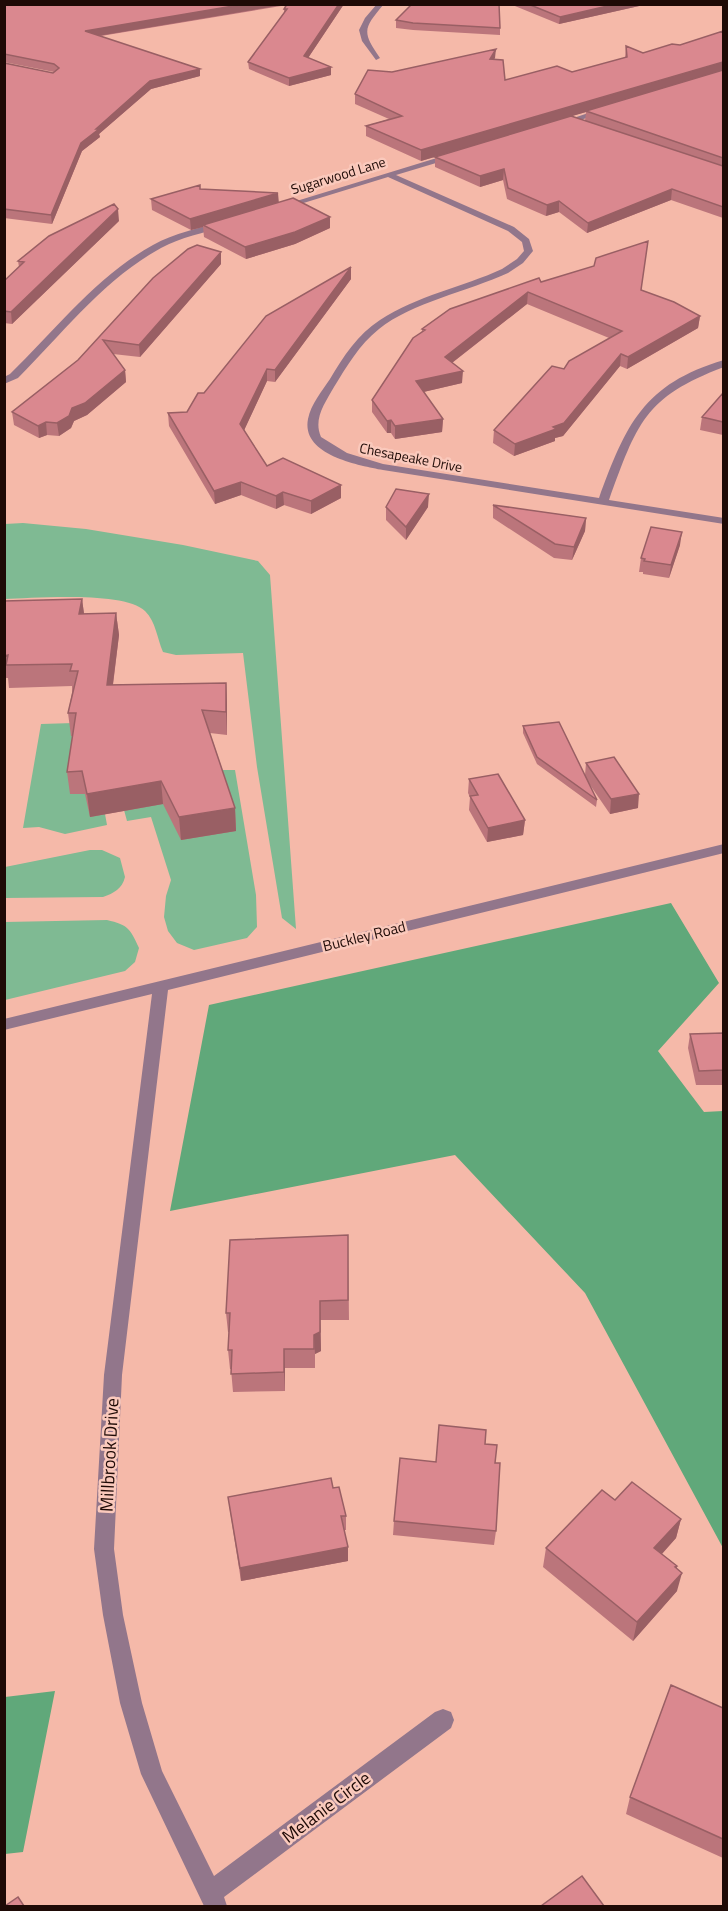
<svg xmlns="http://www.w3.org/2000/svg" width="728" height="1911" font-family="'Titillium Web',sans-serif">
  <rect width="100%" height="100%" fill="#f5b9a9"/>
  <path fill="#7fba93" d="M23 523 86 529 183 545 258 561 270 575 296 929 282 918 257 767 243 653 176 655 163 652C157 638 156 622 145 611 125 591 34 598 5 599V524Z
    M74 723 79 735 70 794H85L105 814 107 825 65 834 39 827 23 828 41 724Z
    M215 770H235L256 895 257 927 247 938 194 950 177 943 168 931 164 917 166 896 171 880 151 817 127 821 124 810Z
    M90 850H102L120 858 125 877C122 889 114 893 103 897L5 898V867Z
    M107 920C128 925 130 928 139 948L135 962 125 971 5 1000V922Z"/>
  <path fill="#60a87a" d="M671 903 719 983 658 1051 704 1112 723 1111V1548L585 1293 455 1155 170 1211 209 1005Z
    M55 1691 23 1852 5 1854V1697Z"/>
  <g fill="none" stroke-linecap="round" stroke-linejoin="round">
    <path fill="#92768b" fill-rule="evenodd" d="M377 4H384C364 28 361 31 380 58L376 60 362 41 359 30 365 18Z
      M603 108 610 110 563 126 556 124Z
      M453 153 457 155 456 157 396 175 514 227 529 239 533 251 523 263 508 273C469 291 411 303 379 329 359 345 347 366 334 387 325 403 313 419 321 437L347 453 383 464 599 498C626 425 643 384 724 360V367C644 397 637 424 609 500L724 518V524L383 470C358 465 301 455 308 419 311 404 322 391 330 379 343 357 358 334 380 320 416 296 463 287 502 269L517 259 524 251 522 242 508 231 388 177 284 209 277 207Z
      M223 221 226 222V226C204 233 181 237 161 248 104 279 63 333 18 378L4 384V377L10 374C56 329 97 276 153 245 174 233 200 228 223 221Z
      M724 844V853L168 990 122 1375 114 1549 123 1615 142 1703 162 1771 214 1876 435 1712 443 1709 451 1712 454 1720 451 1728 224 1897 227 1906H204L141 1774 120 1703 103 1615 94 1549 104 1375 152 994 4 1030V1019Z"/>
  </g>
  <path fill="#bb757b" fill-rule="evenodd" d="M4 4 126 5 344 4 308 58 331 67V75L289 86 249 69 248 62 284 13V9L287 5 101 36 200 76 151 89 99 134 100 137 82 151 52 224 4 218V63L53 73 54 72 4 62Z
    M510 4H648L559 24Z
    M396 20 500 28V35L413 30 396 28Z
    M723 31V218L671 200 587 233 559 212 546 216 507 199 503 180 480 187 435 167V157L471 146 421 161 366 136V126L389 119 355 104V94L495 59 505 80 572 72 625 58 626 46 643 53 680 45ZM586 112 585 121 571 116Z
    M200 189 279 203 330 228 295 244 246 259 204 237 203 227 191 230 152 210 151 199Z
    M119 221 12 324 4 323V281L19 267 18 261Z
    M221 264 140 357 113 354 125 370 126 382 87 415 74 421 71 428 59 436 47 435 39 438 14 425 12 412 78 360 153 278Z
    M351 267V279L275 382 267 381 244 430 267 466 341 485V498L311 514 284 505 276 509 241 495 215 504 169 426 168 413 187 412 204 393Z
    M541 282 641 290 700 316 698 328 627 369 620 366 563 436 555 438V441L514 456 493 443 494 430 609 338 527 304 452 363 462 383 423 392 443 419 442 432 395 439 391 433H387L372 412V400L422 331V329Z
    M723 393V435L700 430 702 417Z
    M493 505 586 518 585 531 572 560 554 558 493 518Z
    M386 507H428L406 540 386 520Z
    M680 545 669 578 643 574V572H639L641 558Z
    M82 599 84 614 116 613 119 635 113 685 226 683 227 706V735L210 733 235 808 236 831 181 840 163 804 90 817 85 794H70L67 772 73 736H71L68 713 72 693V686L9 688 8 678H4V601Z
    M523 726 585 775 586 763 638 808 610 814 588 782 597 800 596 807 537 764 523 733Z
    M469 779 525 820 523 835 487 842 469 810 470 797 468 793Z
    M723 1033V1085H696L688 1048 690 1034Z
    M348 1235 349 1320H320L321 1351 315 1354V1368H285V1391L233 1392 231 1369H230L228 1350 229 1332H228L226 1313Z
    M485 1444 495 1463 496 1531 494 1545 393 1535 394 1521 436 1462Z
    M333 1488 346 1516V1530H344L348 1561 241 1581 230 1511 228 1497Z
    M615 1500 681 1519 676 1538 662 1554 677 1566V1591L633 1641 543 1567 546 1548Z
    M723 1708V1858L626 1814 630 1797Z"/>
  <path fill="#995f64" d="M245 4H288L86 38 85 31Z
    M339 4H344L304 64V56Z
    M616 4H648L559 24 560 17Z
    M496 49 495 58 489 68 490 59Z
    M723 62V72L586 111V112L421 161V150Z
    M331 67V75L289 86V78Z
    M200 69V76L151 89 99 134 100 137 82 151 52 224 51 215 81 143 96 129 150 81Z
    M504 169 503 180 480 187V176Z
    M672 189 671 200 587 233 588 223Z
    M278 193 279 204 203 225V227L191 230 190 219Z
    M559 201V212L546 216 547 205Z
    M118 209 119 221 12 324 11 312Z
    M330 217V228L295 244 246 259 245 247Z
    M221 252V264L140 357 139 345Z
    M351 267V279L275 382V370Z
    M528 292 527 304 444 369 445 357Z
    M700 316 698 328 627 369 628 357Z
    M621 354 620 366 563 436 555 438V441L514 456 515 444 553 427Z
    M267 369V381L241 437 240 424Z
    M125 370 126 382 87 415 74 421 71 428 59 436 57 423 72 408Z
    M463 371 462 383 415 394 416 381Z
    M443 419 442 432 395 439V426Z
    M391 420V433H387V421Z
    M46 422 47 435 39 438 38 426Z
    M241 482V495L215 504 214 491Z
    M341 485V498L311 514V501Z
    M283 492 284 505 276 509V496Z
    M429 494 428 507 406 540V527Z
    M586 518 585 531 572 560 574 547Z
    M682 532 680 545 669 578 671 565Z
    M82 599 85 621 79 614Z
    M116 613 119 635 110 707 107 685Z
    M226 683 227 706V735L226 712Z
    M161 781 163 804 90 817 87 794Z
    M639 794 638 808 610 814 611 799Z
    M235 808 236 831 181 840 179 817Z
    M525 820 523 835 487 842 488 828Z
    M320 1301 321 1351 315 1354 314 1335Z
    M284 1349 285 1368V1391L284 1372Z
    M681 1519 676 1538 650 1567 654 1548Z
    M348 1547V1561L241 1581 240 1568Z
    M677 1566 673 1582 682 1573 677 1591 633 1641 637 1622Z"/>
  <path fill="#da888f" stroke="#995f64" stroke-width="1.5" d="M4 4 126 5 245 4 85 31 200 69 150 81 96 129H99L81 143 51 215 4 209V63L53 73 59 68 54 64 4 54Z
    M287 4H339L304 56 331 67 289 78 248 62 287 9H284Z
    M412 4H499L500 28 413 23 396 20Z
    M528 4H616L560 17Z
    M723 31V62L421 150 366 126 402 116 355 94 368 70 392 72 496 49 490 59 503 60 505 80 557 66 572 72 627 57 626 46 643 53 672 44 680 45Z
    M723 70V158L586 111Z
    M571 116 723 166V207L672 189 588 223 559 201 547 205 508 188 504 169 480 176 435 157Z
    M200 185V189L278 193 190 219 151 199Z
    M293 198 330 217 295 232 245 247 203 225Z
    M114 204 118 209 11 312 4 311V281L24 262 18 261 49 236Z
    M648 241 641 290 674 302 700 316 628 357 621 354 564 423 553 427 556 429 515 444 494 430 552 366 564 369 569 361 622 331 528 292 445 357 463 371 416 381 443 419 395 426 391 420 387 421 372 400 413 338 425 330 422 329 450 309 539 278 541 282 594 266 596 258Z
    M197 245 221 252 139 345 103 340 125 370 85 403 72 408 69 416 57 423 46 422 38 426 12 412 78 360 153 278 188 249Z
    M351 267 275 370 267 369 240 424 267 466 283 458 341 485 311 501 283 492 276 496 241 482 214 491 168 413 187 412 198 393H204L266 316Z
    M723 393V422L702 417Z
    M396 489 429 494 406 527 386 507Z
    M493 505 586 518 574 547 555 544Z
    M651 527 682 532 671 565 644 561 645 559 641 558Z
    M82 599 79 614 116 613 107 685 226 683V712L202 710 235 808 179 817 161 781 87 794 82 771 67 772 76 713H68L78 671H70L72 664 6 665 8 655 4 656V601Z
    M559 722 597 800 537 757 523 726Z
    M614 757 639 794 611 799 586 763Z
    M498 774 525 820 488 828 470 796 478 795 469 779Z
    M723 1033V1070L699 1071 690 1034Z
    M348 1235V1300L320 1301V1332L314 1335V1349H284V1372L231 1374 232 1350H228L230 1313H226L230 1240Z
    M439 1425 486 1430 485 1444 497 1445 495 1463H500L496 1531 394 1521 400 1458 436 1462Z
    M331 1478 333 1488 339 1487 346 1516H341L348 1547 240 1568 228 1497Z
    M632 1482 681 1519 654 1548 677 1566 675 1567 682 1573 637 1622 546 1548 602 1490 615 1500Z
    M671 1685 723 1708V1839L630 1797Z
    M582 1876 604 1906H541Z
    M18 1897 24 1906H5Z"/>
  <g text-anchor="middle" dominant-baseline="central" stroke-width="5" stroke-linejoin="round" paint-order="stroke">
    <g font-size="14" fill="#1e0a06" stroke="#fac9bc">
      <text transform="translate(338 175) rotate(-17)">Sugarwood Lane</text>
      <text transform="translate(411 457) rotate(11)">Chesapeake Drive</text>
    </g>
    <g font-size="15" fill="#1e0a06" stroke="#fac9bc">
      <text transform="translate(364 936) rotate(-14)">Buckley Road</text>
    </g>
    <g font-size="18" fill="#1e0a06" stroke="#fac9bc">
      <text transform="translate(109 1455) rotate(-87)">Millbrook Drive</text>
      <text transform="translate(326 1807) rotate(-37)">Melanie Circle</text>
    </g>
  </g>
  <rect width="728" height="1911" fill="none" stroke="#1e0a06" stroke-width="12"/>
</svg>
